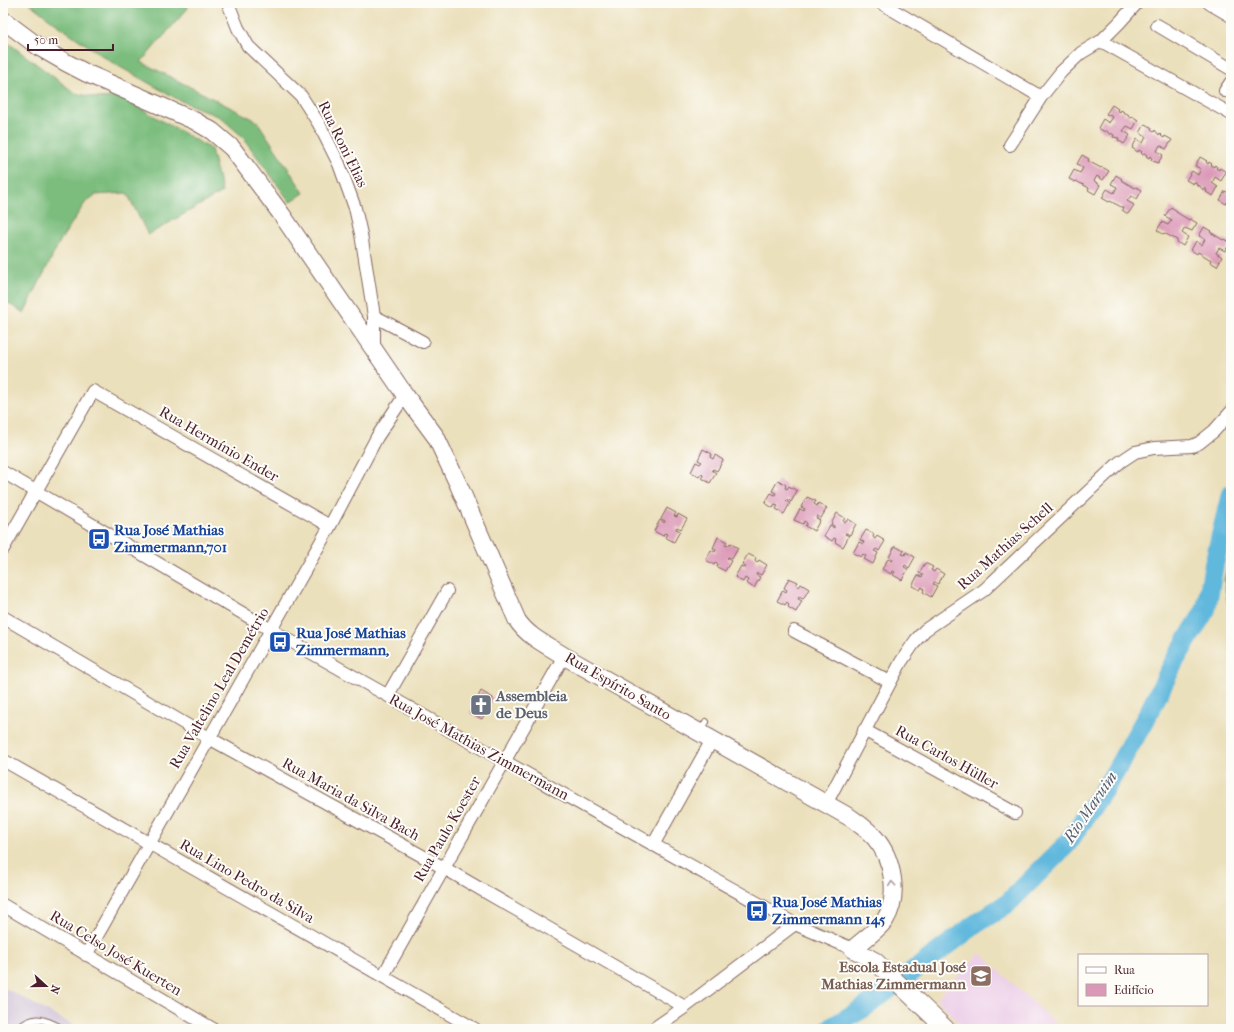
<svg xmlns="http://www.w3.org/2000/svg" width="1234" height="1032" font-family="'IM FELL French Canon',serif">
  <rect width="100%" height="100%" fill="#fdfcf7"/>
  <filter id="ink" filterUnits="userSpaceOnUse"><feTurbulence type="fractalNoise" baseFrequency=".025" numOctaves="2"/><feDisplacementMap in="SourceGraphic" scale="8" xChannelSelector="R" yChannelSelector="G"/><feConvolveMatrix kernelMatrix="1 2 1 2 8 2 1 2 1" color-interpolation-filters="sRGB"/></filter>
  <filter id="wash" filterUnits="userSpaceOnUse"><feTurbulence type="fractalNoise" baseFrequency=".012" numOctaves="4" result="noise"/><feDisplacementMap in="SourceGraphic" scale="16" xChannelSelector="R" yChannelSelector="G"/><feGaussianBlur stdDeviation="0.9" result="paint"/><feColorMatrix in="noise" values="0 0 0 0 0 0 0 0 0 0 0 0 0 0 0 0 0 1.4 0 .05"/><feComposite in="paint" operator="in"/></filter>
  <g filter="url(#wash)">
    <rect width="100%" height="100%" fill="#ebe0bc"/>
    <path fill="#edd0e9" d="M980 953 1062 1029H966L936 999Z"/>
    <path fill="#ccbed4" d="M3 987 80 1029H3Z"/>
    <path fill="#7cbd7e" stroke="#636e54" d="M29 3H186L188 8 141 62 257 121 304 193 290 202 242 136 220 117 179 100 113 63 59 26Z
      M3 39 75 93 97 98 121 97 211 149 222 192 148 235 127 193 95 195 85 203 60 241 24 313 3 300Z
      M1231 552V651L1229 610 1224 580Z"/>
    <g fill="none" stroke-linecap="round" stroke-linejoin="round">
      <path stroke="#60b8dd" stroke-width="20" d="M829 1029 865 1007 977 923 1008 903 1067 844 1111 779 1147 716 1175 660 1206 609 1214 564 1231 494"/>
    </g>
    <g id="blocks">
      <path fill="#db99b7" d="M1112 105 1118 109 1117 110 1120 112 1121 110 1124 112 1123 113 1125 115 1126 113 1129 115 1128 116 1131 118 1132 116 1138 120 1133 129 1127 126 1123 131 1130 135 1124 144 1118 140 1119 138 1113 137 1114 135 1111 133 1110 135 1106 130 1105 132 1098 128 1103 119 1109 123 1113 117 1106 114Z
        M1145 124 1152 128 1151 130 1154 132 1155 130 1159 135 1160 133 1162 135 1161 136 1164 138 1165 136 1172 140 1166 149 1160 145 1157 151 1163 155 1158 163 1151 160 1152 158 1150 156 1149 158 1146 156 1147 155 1144 153 1143 155 1141 153 1142 152 1139 150 1138 152 1132 148 1137 139 1143 143 1146 137 1140 133Z
        M1082 155 1089 159 1088 161 1101 168 1102 167 1109 171 1103 180 1097 176 1094 181 1100 185 1095 194 1088 190 1089 188 1076 181 1075 182 1069 179 1074 170 1080 173 1083 168 1077 164Z
        M1200 157 1207 161 1206 162 1208 164 1209 162 1212 164 1211 165 1214 167 1215 165 1217 167 1216 168 1219 170 1220 168 1226 172 1221 181 1215 177 1212 183 1218 187 1213 196 1206 192 1207 190 1204 188 1203 190 1199 185 1198 187 1196 185 1197 184 1194 182 1193 184 1186 180 1192 171 1198 175 1201 169 1195 166Z
        M1116 175 1122 179 1121 180 1135 188 1136 187 1142 190 1137 199 1131 196 1127 201 1134 205 1128 214 1122 210 1123 208 1110 201 1109 202 1102 198 1107 189 1114 193 1117 187 1111 184Z
        M1225 191 1231 194V206L1229 205 1230 204 1227 202 1226 204 1220 200Z
        M1171 207 1177 211 1176 212 1189 220 1190 219 1197 223 1192 231 1185 228 1182 233 1188 237 1183 246 1177 242V240L1164 233 1163 234 1157 230 1162 222 1168 225 1172 220 1165 216Z
        M1204 227 1211 231 1210 232 1223 240 1224 239 1231 242 1225 251 1219 248 1216 253 1222 257 1217 266 1210 262 1211 260 1198 252 1197 254 1191 250 1196 241 1202 245 1205 239 1199 236Z
        M703 449 712 454 710 457 713 459 715 455 723 460 717 471 713 469 712 470 716 473 710 483 702 478 703 475 701 474 699 477 691 472 696 462 700 464 702 462 698 460Z
        M778 480 786 485 785 488 787 489 789 486 797 491 791 502 788 499 786 501 790 503 784 514 776 509 778 506 775 505 773 508 765 503 771 493 775 495 776 493 772 491Z
        M807 497 816 501 814 504 817 506 818 503 827 508 821 518 817 516 816 518 820 520 814 531 805 526 807 523 804 521 803 524 794 520 800 509 804 511 805 509 801 507Z
        M667 508 676 513 674 516 677 517 678 514 687 519 681 529 677 527 676 529 680 531 674 542 665 537 667 534 664 533 663 536 654 531 660 520 664 523 665 521 661 519Z
        M837 513 845 518 843 521 846 522 848 519 856 524 850 535 846 533 845 534 849 536 843 547 835 542 836 539 834 538 832 541 824 536 830 525 834 528V526L831 524Z
        M866 530 874 534 873 537 875 539 877 536 885 541 879 551 876 549 874 551 878 553 873 564 864 559 866 556 863 554 861 557 853 553 859 542 863 544 864 542 860 540Z
        M718 537 727 542 725 545 728 546 730 543 738 548 732 559 728 557 727 558 731 561 725 571 717 567 718 564 716 562 714 565 706 560 711 550 715 552 716 550 713 548Z
        M895 546 904 551 902 554 905 555 906 552 915 557 909 568 905 565 904 567 908 569 902 580 893 575 895 572 892 571 891 574 882 569 888 559 892 561 893 559 889 557Z
        M748 554 756 558 755 561 757 563 759 560 767 565 761 575 757 573 756 575 760 577 754 588 746 583 748 580 745 578 743 582 735 577 741 566 745 568 746 567 742 564Z
        M925 563 933 567 931 570 934 572 936 569 944 574 938 584 934 582 933 584 937 586 931 597 923 592 924 589 922 587 920 590 912 586 918 575 922 577 923 575 919 573Z
        M789 578 798 582 796 585 799 587 801 584 809 589 803 599 799 597 798 599 802 601 796 612 788 607 789 604 787 602 785 605 777 601 783 590 786 592 787 590 784 588Z
        M481 691 493 698 482 719 470 713Z"/>
    </g>
  </g>
  <g filter="url(#ink)">
    <use href="#blocks" fill-opacity="0" stroke="#82635e" stroke-width="1"/>
    <g fill="none" stroke-linecap="round" stroke-linejoin="round">
      <g stroke="#82635e" stroke-width="8">
        <path id="lane" d="M700 732 706 722
          M18 1029C34 1014 45 1019 63 1029"/>
      </g>
      <g stroke="#82635e" stroke-width="14">
        <path id="street" d="M228 3 238 28 248 46 301 96 319 124 339 164 355 208 361 234 374 316V350
          M881 3 1041 97
          M1209 3 1231 16
          M1157 25 1231 69
          M1101 41 1231 114
          M1225 91 1231 82
          M1010 145 1041 97 1061 72 1081 53 1101 41 1119 23 1137 3
          M374 316 423 342
          M3 472 271 630 504 761 795 924 853 949
          M3 549 93 391 330 526
          M3 617 209 738 444 868 685 1007
          M794 631 890 682
          M388 695 447 591
          M864 730 1015 813
          M3 760 475 1029
          M826 804 901 662 916 640 925 630 984 590 1109 472 1120 462 1135 452 1154 448 1192 446 1199 443 1214 431 1231 412
          M653 845 712 740
          M3 905 213 1029
          M86 955 330 526 377 437 405 395
          M383 976 564 656
          M653 1029 685 1007 795 924"/>
      </g>
      <g stroke="#82635e" stroke-width="19">
        <path id="secondary" d="M3 20 39 47 65 62 86 73 195 121 212 131 232 148 282 215 405 395 436 437 459 486 517 620C528 637 547 645 564 656L851 818C859 824 868 830 875 838 893 859 900 896 885 920 880 928 862 941 853 949L875 961 946 1029"/>
      </g>
      <use href="#lane" stroke="#fff" stroke-width="6"/>
      <use href="#street" stroke="#fff" stroke-width="12"/>
      <use href="#secondary" stroke="#fff" stroke-width="17"/>
    </g>
    <defs><path id="oneway-chevron" d="M-2-3.5L2.5 0L-2 3.5" fill="none" stroke-width="1.6" stroke-linecap="round" stroke-linejoin="round"/></defs>
    <use stroke="#ae9aa0" href="#oneway-chevron" transform="translate(892 884) rotate(-95)"/>
  </g>
  <defs>
    <g id="bus-square" transform="scale(1.15)"><rect x="-9" y="-9" width="18" height="18" rx="4" fill="#1a4fb4" stroke="#fdfcf7"/><path d="M-5-6H5V4H4V6H2V4H-2V6H-4V4H-5ZM-3.5-4V0h7V-4ZM-3.5 1.2v1.5H-2V1.2ZM2 1.2v1.5H3.5V1.2Z" fill="#fff"/></g>
    <g id="church-square" transform="scale(1.15)"><rect x="-9" y="-9" width="18" height="18" rx="4" fill="#6b7280" stroke="#fdfcf7"/><path d="M-1.2-6h2.4v3.5h3.3v2.4h-3.3V6h-2.4V-.1h-3.3v-2.4h3.3Z" fill="#fff"/></g>
    <g id="school-square" transform="scale(1.15)"><rect x="-9" y="-9" width="18" height="18" rx="4" fill="#8d6e63" stroke="#fdfcf7"/><path d="M0-5L7-2L0 1L-7-2ZM-4 1L0 2.5L4 1V4Q0 6-4 4Z" fill="#fff"/></g>
  </defs>
  <g fill-rule="evenodd">
    <use href="#bus-square" x="99" y="539"/>
    <use href="#bus-square" x="280" y="642"/>
    <use href="#church-square" x="481" y="705"/>
    <use href="#bus-square" x="757" y="911"/>
    <use href="#school-square" x="981" y="976"/>
  </g>
  <g text-anchor="middle" dominant-baseline="central" stroke-width="4" stroke-linejoin="round" paint-order="stroke">
    <g font-size="15" fill="#4a1f2b" stroke="#fdfcf7">
      <text transform="translate(343 144) rotate(64)">Rua Roni Elias</text>
      <text transform="translate(219 444) rotate(30)">Rua Hermínio Ender</text>
      <text transform="translate(1005 546) rotate(-42)">Rua Mathias Schell</text>
      <text transform="translate(618 686) rotate(30)">Rua Espírito Santo</text>
      <text transform="translate(219 688) rotate(-60)">Rua Valtelino Leal Demétrio</text>
      <text transform="translate(479 747) rotate(29)">Rua José Mathias Zimmermann</text>
      <text transform="translate(947 757) rotate(29)">Rua Carlos Hüller</text>
      <text transform="translate(351 799) rotate(29)">Rua Maria da Silva Bach</text>
      <text transform="translate(447 829) rotate(-60)">Rua Paulo Koester</text>
      <text transform="translate(247 881) rotate(30)">Rua Lino Pedro da Silva</text>
      <text transform="translate(116 953) rotate(31)">Rua Celso José Kuerten</text>
    </g>
    <g font-size="15" font-weight="bold" fill="#164399" stroke="#fdfcf7" text-anchor="start">
      <text x="114" y="530">Rua José Mathias<tspan x="114" dy="17">Zimmermann,701</tspan></text>
      <text x="296" y="633">Rua José Mathias<tspan x="296" dy="17">Zimmermann,</tspan></text>
      <text x="772" y="902">Rua José Mathias<tspan x="772" dy="17">Zimmermann 145</tspan></text>
    </g>
    <g font-size="15" font-weight="bold" fill="#5b616d" stroke="#fdfcf7" text-anchor="start">
      <text x="496" y="696">Assembleia<tspan x="496" dy="17">de Deus</tspan></text>
    </g>
    <g font-size="15" font-weight="bold" fill="#785e54" stroke="#fdfcf7" text-anchor="end">
      <text x="966" y="967">Escola Estadual José<tspan x="966" dy="17">Mathias Zimmermann</tspan></text>
    </g>
    <g font-size="16" font-style="italic" fill="#535c72" stroke="#fdfcf7">
      <text transform="translate(1090 807) rotate(-56)">Rio Maruim</text>
    </g>
  </g>
  <rect width="1234" height="1032" fill="none" stroke="#fdfcf7" stroke-width="16"/>
  <rect x="1078" y="954" width="130" height="52" fill="#fdfcf7" stroke="#b5a4a5"/>
  <rect x="1086" y="967" width="20" height="6" fill="#ffffff" stroke="#b5a4a5"/>
  <text x="1114" y="974" font-size="12" fill="#4a1f2b">Rua</text>
  <rect x="1086" y="984" width="20" height="12" fill="#db99b7" stroke="#b5a4a5"/>
  <text x="1114" y="994" font-size="12" fill="#4a1f2b">Edifício</text>
  <g transform="translate(46 986) rotate(111)" stroke="#fdfcf7" stroke-width="3" paint-order="stroke">
  <path d="M0-3L7 15L0 10L-7 15Z" fill="#4a1f2b"/>
  <text y="-6" font-size="11" font-weight="bold" text-anchor="middle" fill="#4a1f2b">N</text>
  </g>
  <path d="M28 44v6h85v-6" fill="none" stroke="#4a1f2b" stroke-width="2"/>
  <text x="34" y="44" font-size="12" fill="#4a1f2b" stroke="#fdfcf7" stroke-width="3" paint-order="stroke">50 m</text>
</svg>
